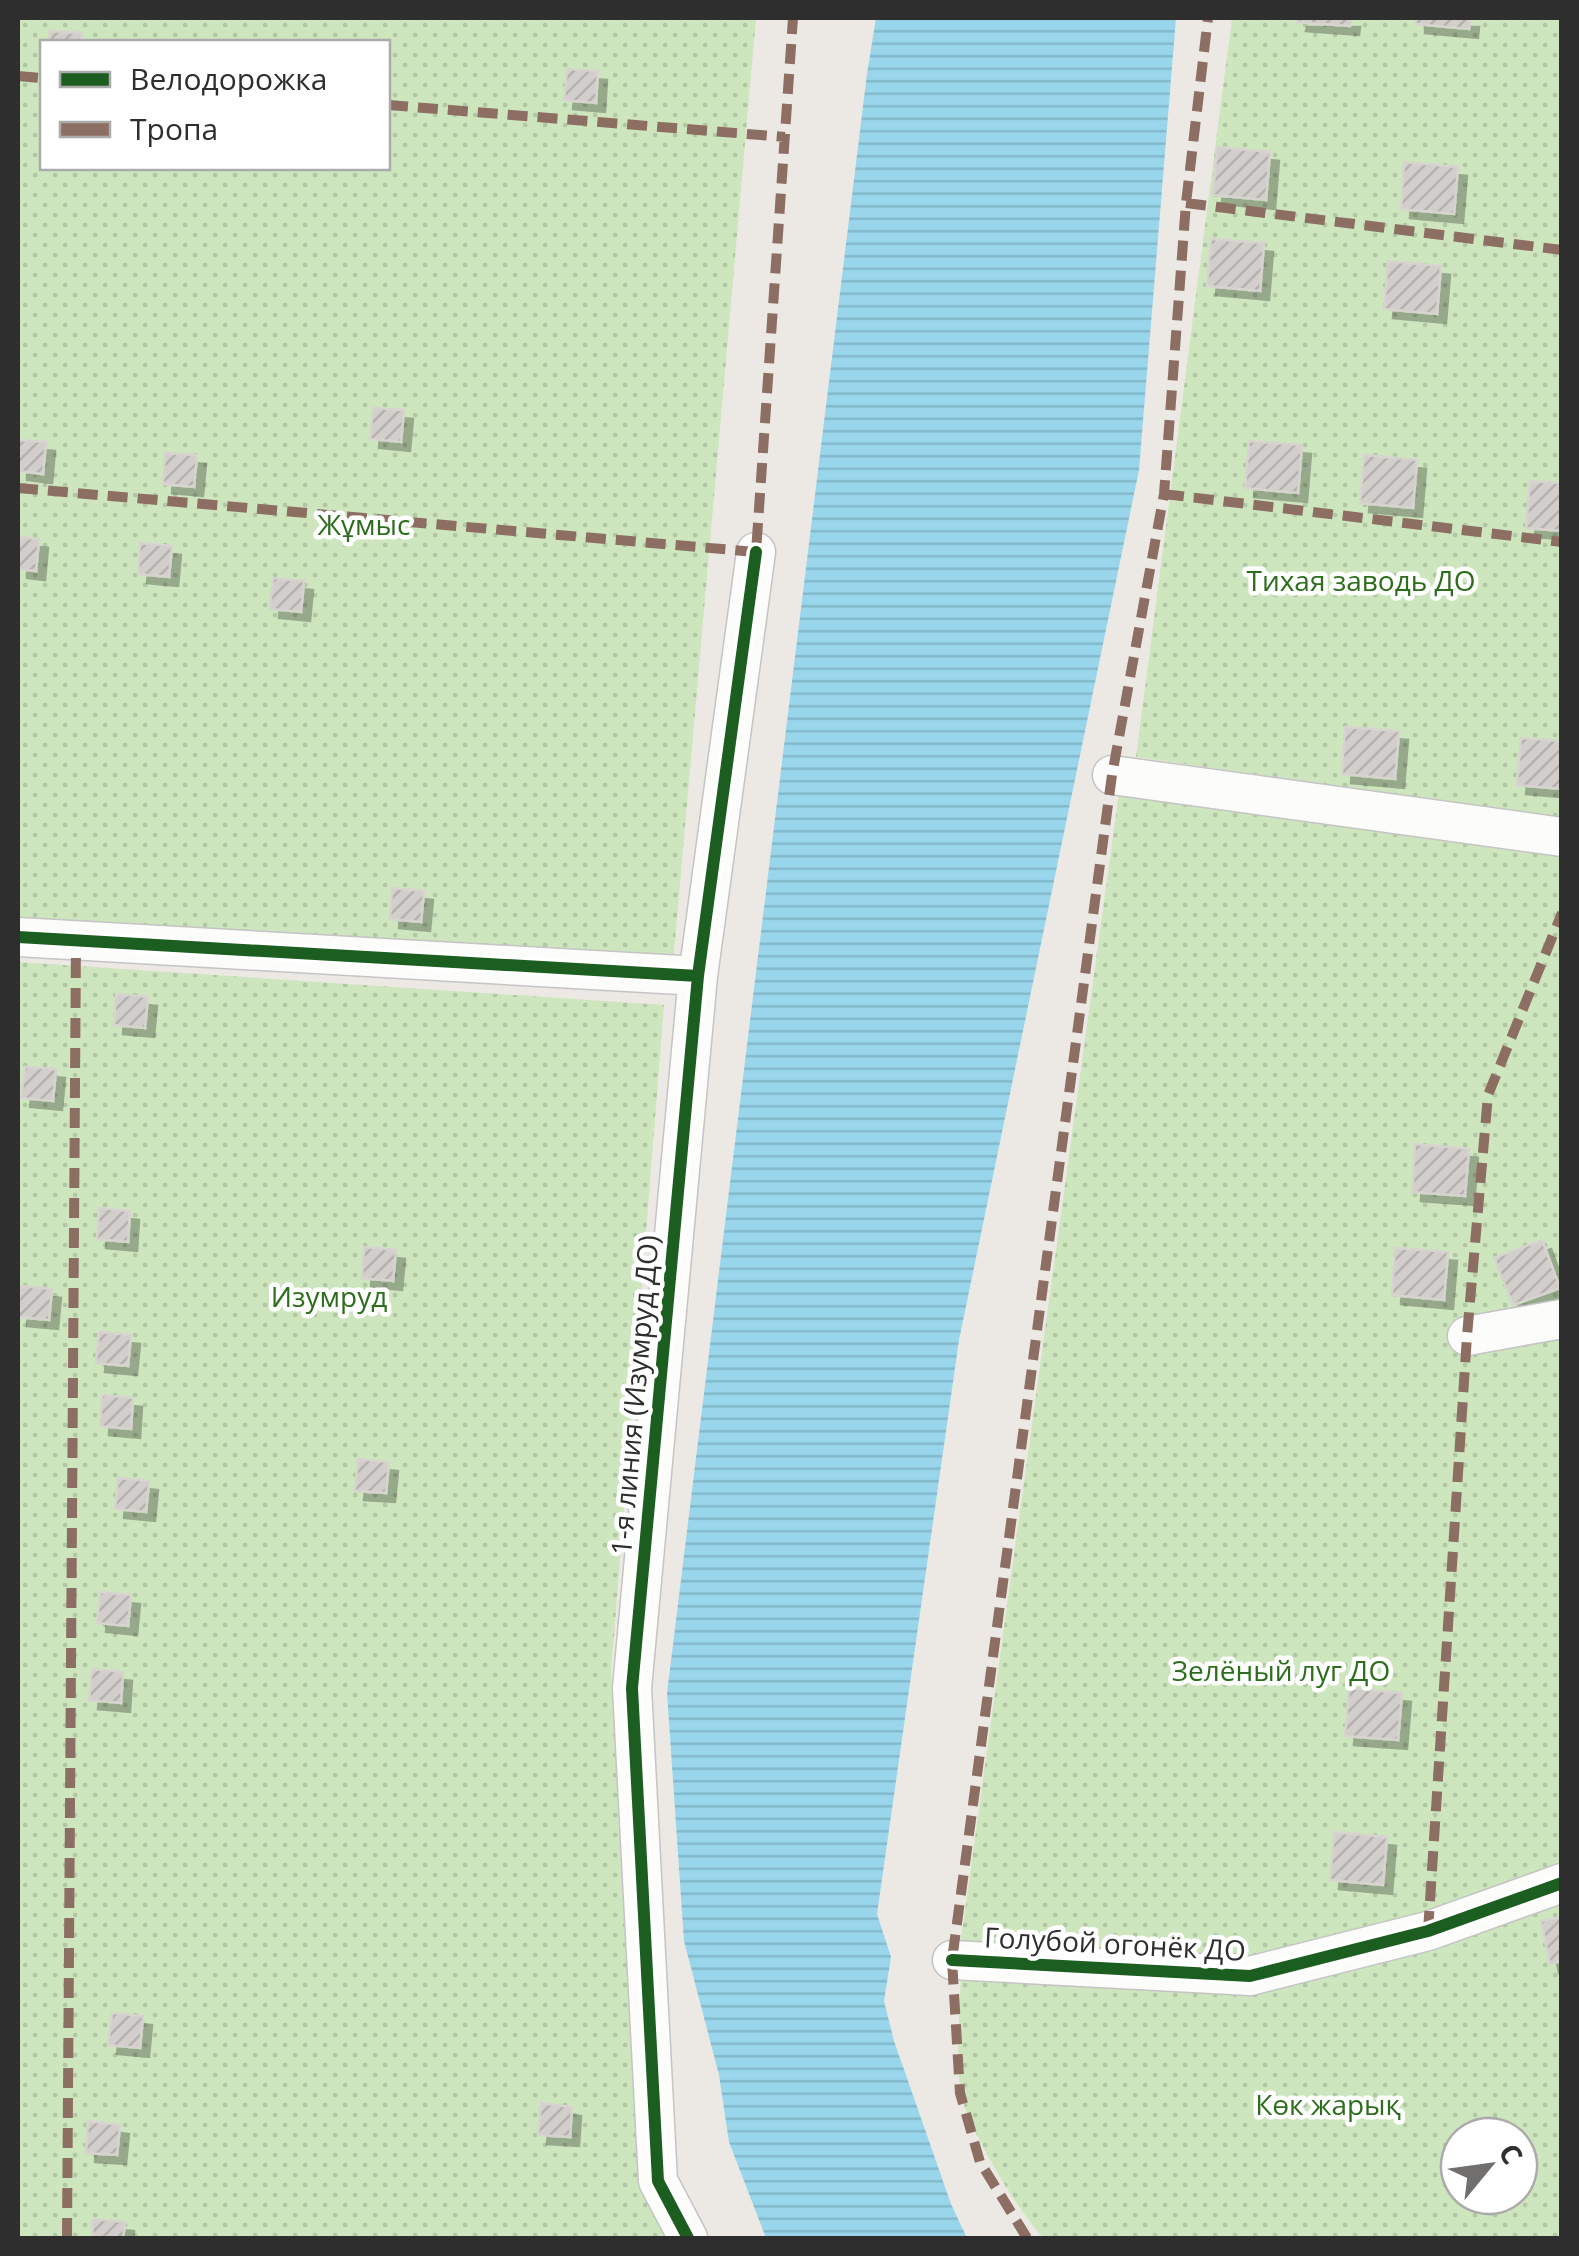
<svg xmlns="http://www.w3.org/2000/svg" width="1579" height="2256" font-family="'Open Sans',sans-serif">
  <defs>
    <pattern id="garden-dots" width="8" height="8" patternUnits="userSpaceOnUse" patternTransform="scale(2.5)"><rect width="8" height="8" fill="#cee6be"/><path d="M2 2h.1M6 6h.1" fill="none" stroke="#b1c6a4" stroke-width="1.8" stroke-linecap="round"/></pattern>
    <pattern id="water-rules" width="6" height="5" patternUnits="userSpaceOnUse" patternTransform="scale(2.5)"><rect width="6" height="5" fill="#99d6ec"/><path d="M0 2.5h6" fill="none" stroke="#84b8cb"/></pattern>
    <pattern id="building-hatch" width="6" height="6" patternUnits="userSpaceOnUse" patternTransform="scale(2.5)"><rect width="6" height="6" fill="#d1cecb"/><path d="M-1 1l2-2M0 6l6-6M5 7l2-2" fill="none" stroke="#b4b1af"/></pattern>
    <filter id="shadow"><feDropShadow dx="9" dy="9" stdDeviation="0" flood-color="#0004"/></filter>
  </defs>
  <rect width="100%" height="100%" fill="#ece8e4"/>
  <path fill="url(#garden-dots)" fill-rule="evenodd" d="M18 18H756L671 986 18 936ZM42 42H388V168H42Z
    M1232 18H1561V818L1136 757Z
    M1120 786 1561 848V1874L1249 1968 958 1961Z
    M18 962 664 1005 611 1673 642 2187 670 2238H18Z
    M1561 1893V2238H1044C1020 2215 963 2121 960 2089 956 2051 960 2010 961 1971L1256 1984ZM1459 2136H1519V2196H1459Z"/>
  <path fill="url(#water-rules)" d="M876 18H1176L1139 470 959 1340 877 1914 891 1957 884 2001 894 2041 951 2204 967 2238H766L729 2142 719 2075 684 1941 667 1693 867 74Z"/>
  <path fill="url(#building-hatch)" stroke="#d7d4d0" stroke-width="2.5" filter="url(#shadow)" d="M1298 18H1351L1350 26 1297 22Z
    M1416 18H1470L1469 29 1416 24Z
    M50 31 82 33 81 42H49Z
    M567 69 598 71 596 103 564 100Z
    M1217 147 1270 152 1266 200 1213 195Z
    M1404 162 1458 167 1454 214 1401 209Z
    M1211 239 1264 243 1260 291 1207 286Z
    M1388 261 1441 266 1437 314 1384 309Z
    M373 408 404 410 401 442 370 439Z
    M18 440 46 442 43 474 18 471Z
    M1249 441 1302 445 1298 493 1245 488Z
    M165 453 197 455 194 487 163 484Z
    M1364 455 1417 460 1413 508 1360 503Z
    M1530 481 1562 483V531L1526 528Z
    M18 537 39 539 36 571 18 569Z
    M140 543 172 546 169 577 138 574Z
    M273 578 304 581 301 612 270 609Z
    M1345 727 1399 731 1395 779 1342 774Z
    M1521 738 1562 741V789L1517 785Z
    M392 888 424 891 421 922 390 919Z
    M116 994 148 997 145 1028 114 1025Z
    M25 1067 56 1069 53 1101 21 1098Z
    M1415 1144 1469 1149 1465 1196 1412 1192Z
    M99 1208 130 1211 128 1242 97 1239Z
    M1542 1240 1560 1288 1513 1305 1494 1258Z
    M364 1247 396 1250 393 1281 362 1278Z
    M1395 1248 1448 1252 1444 1300 1392 1295Z
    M20 1286 52 1289 49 1320 18 1317Z
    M99 1332 131 1335 128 1366 96 1363Z
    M102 1395 133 1398 131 1429 100 1426Z
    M358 1459 389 1462 386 1493 355 1491Z
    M118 1478 149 1481 146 1512 115 1509Z
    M100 1592 131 1595 128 1626 97 1623Z
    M92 1669 123 1672 121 1703 89 1700Z
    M1349 1688 1402 1693 1398 1740 1345 1736Z
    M1334 1832 1387 1837 1383 1885 1330 1880Z
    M1562 1917V1961L1550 1964 1541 1921Z
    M112 2013 143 2016 140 2048 108 2045Z
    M541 2103 572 2107 570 2137 538 2135Z
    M88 2121 120 2125 117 2155 86 2153Z
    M93 2219 125 2222 123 2238H92Z"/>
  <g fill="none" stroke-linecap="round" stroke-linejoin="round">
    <g stroke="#c5c4c5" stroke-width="41">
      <path id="minor" d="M1112 775 1562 837
        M18 937 698 976
        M1467 1336 1562 1319
        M952 1960 1250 1976 1428 1931 1562 1883
        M688 2238 658 2181 632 1688 698 976 756 552"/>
    </g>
    <use href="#minor" stroke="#fcfcfb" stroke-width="38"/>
    <path stroke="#8d6e63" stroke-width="10" stroke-dasharray="20 10" stroke-linecap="butt" d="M18 76 42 78
      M388 105 785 137
      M1186 203 1562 250
      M18 488 756 552 793 18
      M1164 494 1562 542
      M1428 1931 1467 1336 1488 1095 1562 913
      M67 2238 76 940
      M1027 2238 980 2162 960 2093 952 1960 1112 775 1164 494 1186 203 1208 18"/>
    <g stroke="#fff" stroke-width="19">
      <path id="cycleway" d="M18 937 698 976
        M952 1960 1250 1976 1428 1931 1562 1883
        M688 2238 658 2181 632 1688 698 976 756 552"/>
    </g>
    <use href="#cycleway" stroke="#1b5e20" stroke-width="12"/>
  </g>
  <g text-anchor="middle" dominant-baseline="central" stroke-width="9" stroke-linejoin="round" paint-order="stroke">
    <g font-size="28" fill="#2c6e1b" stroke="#fff">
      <text x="364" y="524">Жұмыс</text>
      <text x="1361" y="580">Тихая заводь ДО</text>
      <text x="329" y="1296">Изумруд</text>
      <text x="1281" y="1670">Зелёный луг ДО</text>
      <text x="1328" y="2104">Көк жарық</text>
    </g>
    <g font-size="28" fill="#2e2e2e" stroke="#fff">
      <text transform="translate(634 1395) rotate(-85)">1-я линия (Изумруд ДО)</text>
      <text transform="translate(1115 1943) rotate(3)">Голубой огонёк ДО</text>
    </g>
  </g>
  <rect width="1579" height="2256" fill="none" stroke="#2e2e2e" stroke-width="40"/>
  <rect x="40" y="40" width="350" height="130" fill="#ffffff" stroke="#ababab" stroke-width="2.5"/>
  <rect x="60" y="72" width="50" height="15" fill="#1b5e20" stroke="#ababab" stroke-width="2.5"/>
  <text x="130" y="90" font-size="30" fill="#2e2e2e">Велодорожка</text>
  <rect x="60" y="122" width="50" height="15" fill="#8d6e63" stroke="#ababab" stroke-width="2.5"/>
  <text x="130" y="140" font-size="30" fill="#2e2e2e">Тропа</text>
  <g transform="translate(1489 2166) rotate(61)"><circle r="48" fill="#ffffff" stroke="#ababab" stroke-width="2.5"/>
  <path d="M0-8L18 38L0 25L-18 38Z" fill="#706f6e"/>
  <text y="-15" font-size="28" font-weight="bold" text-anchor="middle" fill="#2e2e2e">С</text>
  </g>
</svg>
